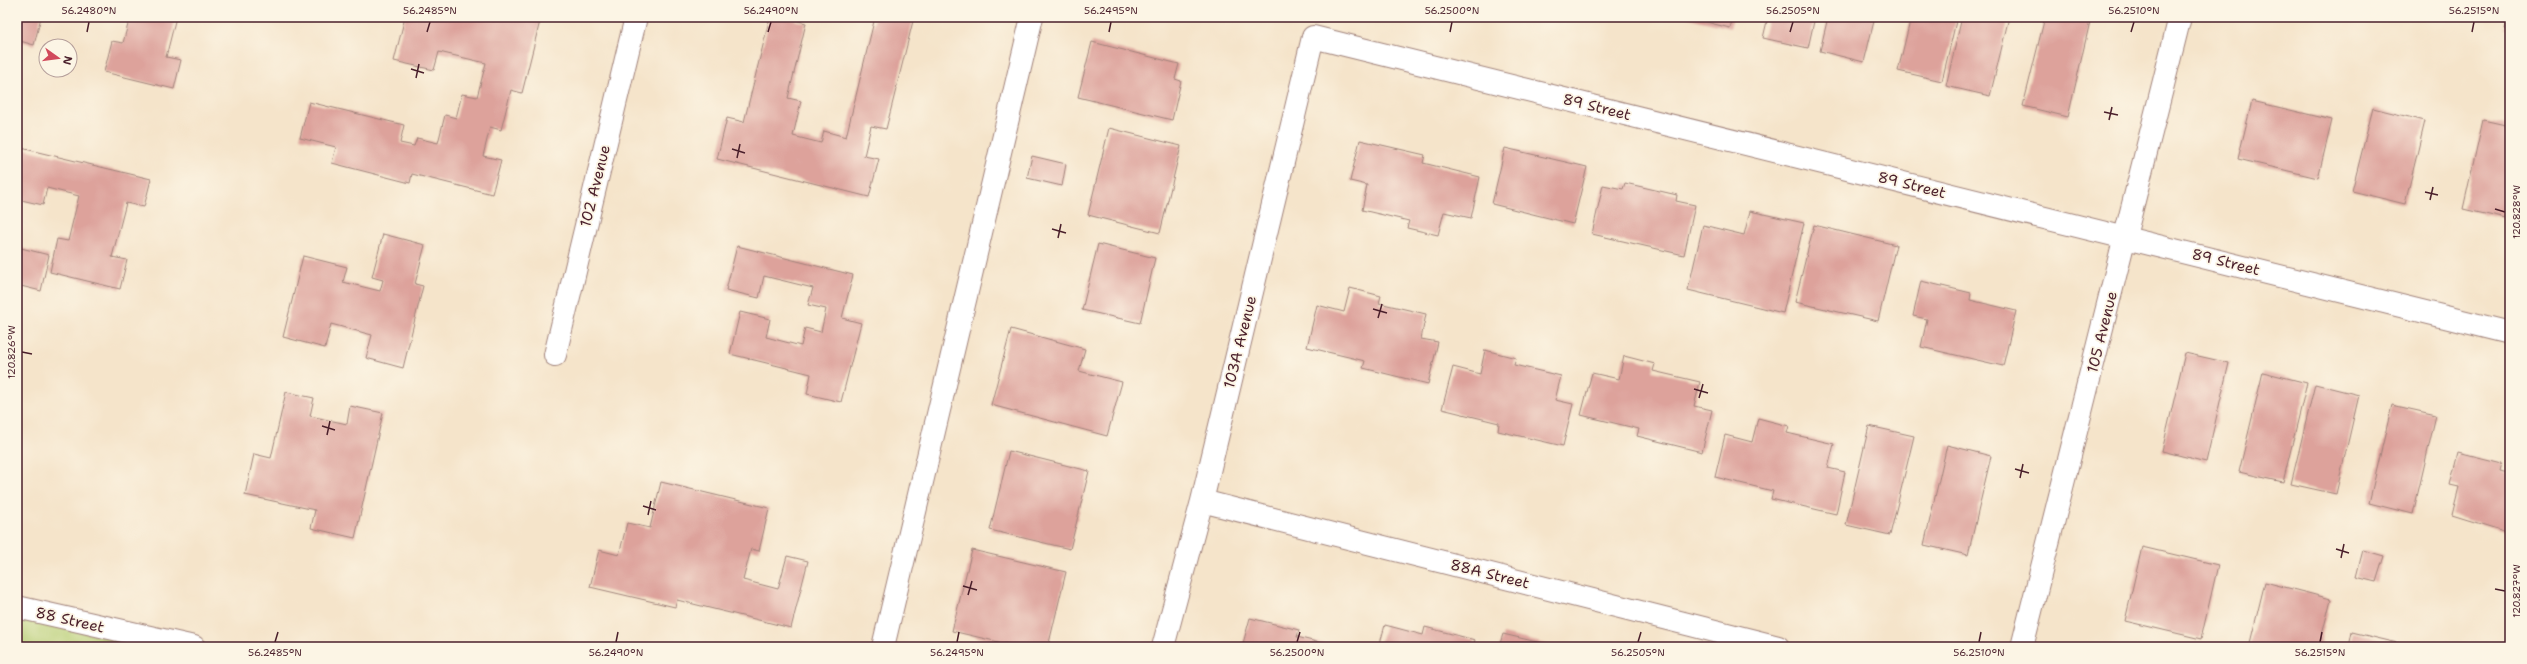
<svg xmlns="http://www.w3.org/2000/svg" width="2527" height="664" font-family="'Shantell Sans',sans-serif">
  <rect width="100%" height="100%" fill="#fcf5e5"/>
  <filter id="ink" filterUnits="userSpaceOnUse"><feTurbulence type="fractalNoise" baseFrequency=".025" numOctaves="2"/><feDisplacementMap in="SourceGraphic" scale="8" xChannelSelector="R" yChannelSelector="G"/><feConvolveMatrix kernelMatrix="1 2 1 2 8 2 1 2 1" color-interpolation-filters="sRGB"/></filter>
  <filter id="wash" filterUnits="userSpaceOnUse"><feTurbulence type="fractalNoise" baseFrequency=".012" numOctaves="4" result="noise"/><feDisplacementMap in="SourceGraphic" scale="16" xChannelSelector="R" yChannelSelector="G"/><feGaussianBlur stdDeviation="0.9" result="paint"/><feColorMatrix in="noise" values="0 0 0 0 0 0 0 0 0 0 0 0 0 0 0 0 0 1.4 0 .05"/><feComposite in="paint" operator="in"/></filter>
  <g filter="url(#wash)">
    <rect width="100%" height="100%" fill="#f5e4ca"/>
    <path fill="#b6ce73" stroke="#80764f" d="M17 615 144 647H17Z"/>
    <g id="blocks">
      <path fill="#dda29b" d="M17 17H41L34 45 20 41 18 51Z
        M130 17H176L166 57 181 60 174 89 104 72 112 41 123 43Z
        M405 17H477L494 21 495 17H541L522 93 511 90 501 130 490 127 483 156 501 160 492 194 412 174 410 183 332 163 336 147 300 138 309 102 404 125 400 143 414 146 417 138 438 143 445 115 456 118 462 94 477 97 486 63 439 52 434 70 394 61Z
        M770 17H783L806 23 788 98 801 101 793 136 821 143 824 131 846 137 875 17H914L886 129 871 126 864 156 879 159 869 197 717 159 727 118 744 122Z
        M1686 17H1733L1730 28Z
        M1768 17H1815L1808 48 1763 38Z
        M1828 17H1875L1864 62 1820 51Z
        M1911 17H1957L1942 81 1898 71Z
        M1962 17H2009L1990 96 1946 86Z
        M2045 17H2091L2068 117 2023 106Z
        M2508 17H2510V31L2505 29Z
        M1092 42 1179 64 1175 79 1181 81 1172 120 1078 97Z
        M2252 101 2332 120 2318 178 2238 159Z
        M2373 108 2425 121 2405 204 2352 191Z
        M2483 120 2510 126V205L2507 219 2463 209Z
        M1109 128 1181 146 1160 233 1088 215Z
        M1360 140 1425 155 1423 163 1480 177 1471 218 1444 212 1438 235 1407 228 1409 221 1362 210 1367 185 1350 181Z
        M17 147 151 179 144 207 126 203 112 257 127 260 120 289 50 272 57 239 68 241 79 196 47 188 43 205 17 199Z
        M1505 148 1587 167 1573 224 1492 204Z
        M1032 156 1066 164 1062 186 1027 178Z
        M1625 183 1677 195 1676 201 1695 205 1684 255 1592 234 1603 185 1623 189Z
        M1750 211 1804 223 1783 313 1688 290 1703 225 1744 235Z
        M1814 225 1896 245 1878 321 1795 302Z
        M383 234 425 245 415 284 423 286 403 368 366 358 372 335 331 324 325 348 283 337 303 256 347 267 343 282 380 291 383 280 372 277Z
        M1098 244 1155 258 1140 323 1082 310Z
        M737 246 853 275 842 318 861 323 841 402 807 394 811 374 730 354 740 312 770 319 766 337 801 346 805 328 821 332 826 309 808 305 813 288 764 276 759 298 726 290Z
        M17 247 49 255 41 291 17 285Z
        M1921 281 1971 293 1970 300 2016 311 2003 366 1921 347 1927 319 1913 316Z
        M1350 288 1381 296 1379 303 1426 314 1421 339 1438 342 1428 384 1363 368 1365 361 1307 347 1317 305 1344 312Z
        M1011 329 1085 349 1079 371 1122 382 1107 436 991 405Z
        M1485 350 1516 358 1514 365 1561 376 1555 400 1573 404 1563 446 1498 431 1499 423 1442 409 1453 367 1480 374Z
        M2185 353 2229 363 2206 462 2162 451Z
        M1624 356 1655 364 1653 371 1700 382 1694 406 1712 410 1702 452 1637 436 1639 429 1581 415 1592 373 1619 379Z
        M2263 372 2307 383 2283 482 2239 472Z
        M2315 384 2359 395 2336 494 2291 484Z
        M286 392 314 398 310 416 347 424 350 406 383 413 355 538 311 528 315 510 245 495 254 454 271 458Z
        M2392 405 2436 415 2413 514 2369 503Z
        M1758 418 1789 426 1787 433 1834 444 1828 468 1845 472 1836 514 1771 499 1773 491 1715 477 1725 435 1752 442Z
        M1869 426 1914 436 1890 535 1846 525Z
        M1947 445 1991 456 1968 555 1924 545Z
        M1009 451 1089 471 1070 549 990 530Z
        M2458 453 2502 464 2500 472 2510 474V533L2452 515 2459 487 2450 485Z
        M661 482 769 508 759 551 751 549 743 580 778 589 787 556 808 561 791 628 677 600 675 607 590 587 599 550 619 555 627 523 650 528Z
        M2142 547 2218 565 2201 639 2125 621Z
        M972 550 1066 572 1048 647H1020L952 631Z
        M2363 550 2384 556 2376 582 2356 577Z
        M2265 582 2331 599 2319 647H2249Z
        M1250 618 1299 630 1297 637 1336 647H1242Z
        M1385 625 1423 635 1425 627 1475 640 1473 647H1379Z
        M2352 632 2410 646V647H2349Z
        M1503 634 1554 646V647H1499Z
        M2455 643 2471 646V647H2454Z"/>
    </g>
  </g>
  <g filter="url(#ink)">
    <use href="#blocks" fill-opacity="0" stroke="#a0827a" stroke-width="1"/>
    <g fill="none" stroke-linecap="round" stroke-linejoin="round">
      <g stroke="#a0827a" stroke-width="24">
        <path id="minor" d="M555 355 636 17
          M1202 501 1778 647
          M17 607 194 647
          M883 647 1032 17
          M1163 647 1202 501 1313 37 2510 333
          M2022 647 2180 17"/>
      </g>
      <use href="#minor" stroke="#fff" stroke-width="22"/>
    </g>
  </g>
  <path fill="none" stroke="#4a1f2b" stroke-width="1.5" d="M87 32 89 22M427 32 430 22M768 32 771 22M1109 32 1111 22M1450 32 1452 22M1790 32 1793 22M2131 32 2134 22M2472 32 2474 22M411 69 424 73M416 78 419 64M2104 112 2118 115M2109 120 2112 107M732 149 745 153M737 158 740 144M2425 192 2438 195M2430 200 2433 187M2495 209 2505 212M1052 229 1066 233M1058 238 1061 224M1373 309 1387 313M1378 318 1382 304M22 352 32 354M1694 389 1708 393M1699 398 1703 384M322 426 335 430M327 435 330 421M2015 469 2029 473M2020 478 2023 464M643 506 656 510M648 515 651 501M2336 549 2349 553M2341 558 2344 544M963 586 977 590M2495 589 2505 591M968 595 972 581M275 642 278 632M616 642 618 632M957 642 959 632M1297 642 1300 632M1638 642 1641 632M1979 642 1981 632M2320 642 2322 632"/>
  <g text-anchor="middle" dominant-baseline="central" stroke-width="3.5" stroke-linejoin="round" paint-order="stroke">
    <g font-size="15" fill="#4a1f2b" stroke="#fcf5e5">
      <text transform="translate(1597 107) rotate(14)">89 Street</text>
      <text transform="translate(1912 185) rotate(14)">89 Street</text>
      <text transform="translate(595 186) rotate(-76)">102 Avenue</text>
      <text transform="translate(2226 262) rotate(14)">89 Street</text>
      <text transform="translate(2102 332) rotate(-76)">105 Avenue</text>
      <text transform="translate(1240 342) rotate(-76)">103A Avenue</text>
      <text transform="translate(1490 574) rotate(14)">88A Street</text>
      <text transform="translate(70 620) rotate(13)">88 Street</text>
    </g>
  </g>
  <rect width="2527" height="664" fill="none" stroke="#fcf5e5" stroke-width="44"/>
  <g transform="translate(58 58) rotate(104)"><circle r="19" fill="#fcf5e5" stroke="#b59f9b"/>
  <path d="M0-3L7 15L0 10L-7 15Z" fill="#d1495b"/>
  <text y="-6" font-size="11" font-weight="bold" text-anchor="middle" fill="#4a1f2b">N</text>
  </g>
  <rect x="22" y="22" width="2483" height="620" fill="none" stroke="#4a1f2b" stroke-width="1.5"/>
  <g font-size="10" text-anchor="middle" fill="#4a1f2b">
    <text x="89" y="14">56.2480°N</text>
    <text x="430" y="14">56.2485°N</text>
    <text x="771" y="14">56.2490°N</text>
    <text x="1111" y="14">56.2495°N</text>
    <text x="1452" y="14">56.2500°N</text>
    <text x="1793" y="14">56.2505°N</text>
    <text x="2134" y="14">56.2510°N</text>
    <text x="2474" y="14">56.2515°N</text>
    <text transform="translate(2516 212) rotate(-90)" y="4">120.828°W</text>
    <text transform="translate(11 352) rotate(-90)" y="4">120.826°W</text>
    <text transform="translate(2516 591) rotate(-90)" y="4">120.827°W</text>
    <text x="275" y="656">56.2485°N</text>
    <text x="616" y="656">56.2490°N</text>
    <text x="957" y="656">56.2495°N</text>
    <text x="1297" y="656">56.2500°N</text>
    <text x="1638" y="656">56.2505°N</text>
    <text x="1979" y="656">56.2510°N</text>
    <text x="2320" y="656">56.2515°N</text>
  </g>
</svg>
